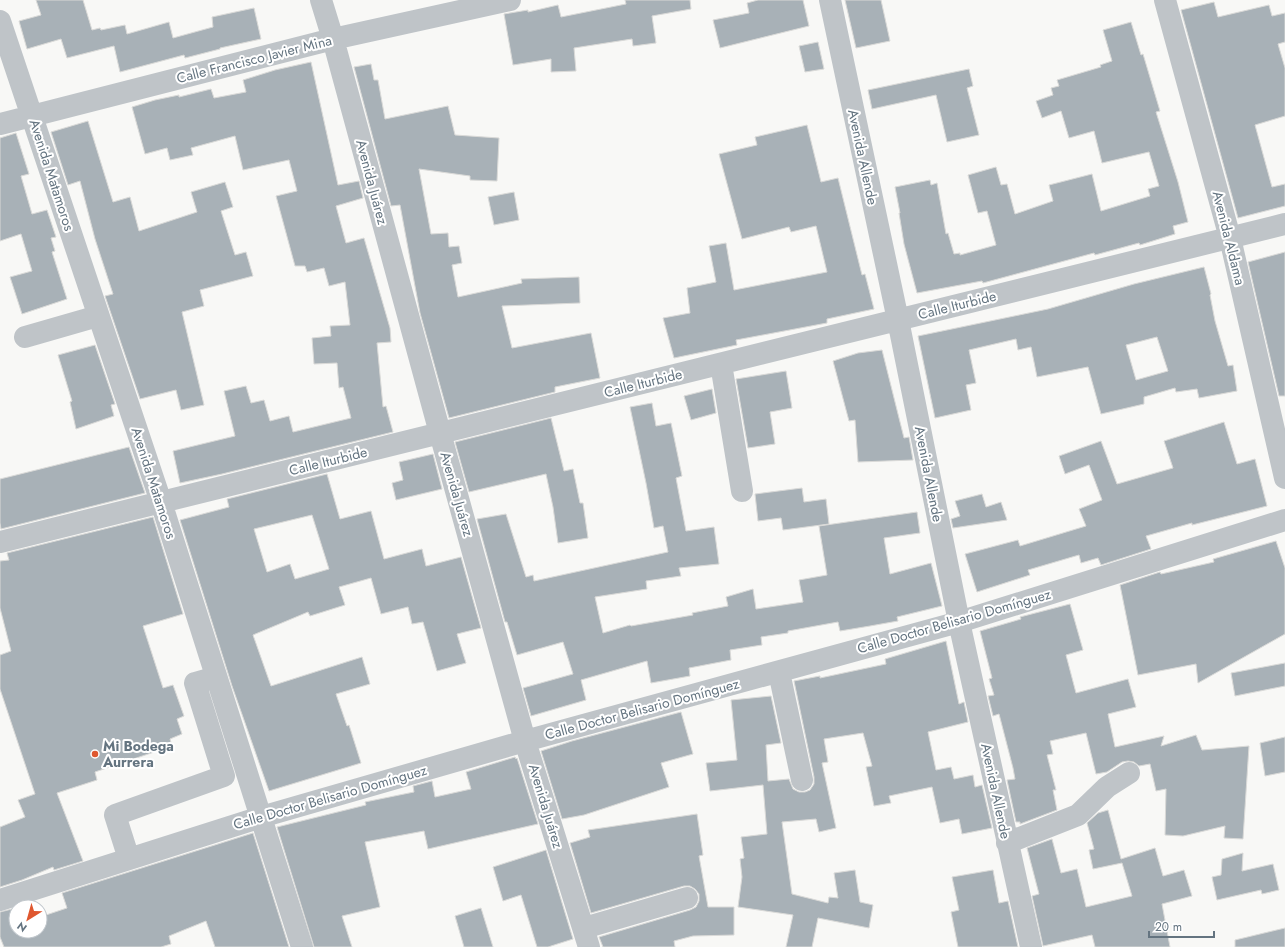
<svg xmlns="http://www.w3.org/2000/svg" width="1285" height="947" font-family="Jost,sans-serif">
  <rect width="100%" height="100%" fill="#f8f8f6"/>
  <path fill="#a8b1b7" stroke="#dadad8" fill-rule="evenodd" d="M36 0H83L92 30 100 28 101 30 125 25 127 34 169 22 173 38 213 27 212 17 254 8 261 39 220 48V49L185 58 184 55 120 72 114 46 67 58 61 39 27 49 19 21 41 15Z
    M625 0H690L691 9 652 16 656 43 633 46 632 39 574 48 576 71 551 72V59L513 65 504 14 528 10V12L558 5 561 17 626 4Z
    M758 0H803L809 26 720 48 713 20 749 13 747 3Z
    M845 0H881L890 41 856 48Z
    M1214 2 1218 17 1269 5 1272 16 1285 13V42L1278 44 1285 68V116L1255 125 1272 187 1285 184V206L1238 218 1181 10Z
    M1131 22 1141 55 1143 54 1160 111 1156 112 1178 182 1188 222 1173 226 1175 234 1140 245 1139 243 1095 255 1094 253 983 283 982 281 917 293 904 244 899 213H900L895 187 930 180 931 185 937 183 946 234 948 233 954 254 960 253V255L996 245 987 211 978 213 968 175 996 167 1001 185 1007 184 1015 214 1053 201 1049 185 1092 174 1101 211 1150 196 1148 189 1159 186 1149 152 1102 163 1094 131 1069 138 1061 111 1042 118 1036 101 1053 95 1051 88 1059 86 1057 80 1101 67 1100 65 1112 61 1103 30Z
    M818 42 824 69 805 72 799 46Z
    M311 62 338 185 359 181 363 198 336 206 346 243 364 238 390 328 391 342 377 343 383 407 386 406 393 432 222 474 180 483 173 451 235 436 224 391 246 386 251 403 264 400 270 421 289 416 293 432 351 418 343 387 339 388 337 363 314 364 312 338 331 336 330 326 350 325 345 282 329 286 324 268 307 272 305 266H295L276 196 297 191 289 160 243 170 235 136 191 148 193 155 170 160 167 148 145 154 132 107 155 100 179 95V97L211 89 214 98 246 92 243 80 275 70Z
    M371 64 374 80H378L385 119 448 106 455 135 499 138 497 181 470 180V176L419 169 431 234 448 233 449 247 459 246 462 263 452 265 458 297 522 283 521 279 579 277 580 303 502 306 512 348 591 333 600 378 555 387V392L449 418 420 313 400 205 391 206 354 67Z
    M969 69 973 86 967 88 979 135 947 142 936 95 872 109 868 90Z
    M88 121 113 202 130 197 139 231 197 212 191 192 225 182 233 207 221 211 235 255 246 252 253 276 200 290 204 306 182 312 204 405 181 410 176 390 140 399 105 296 113 294 95 239 80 181 68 185 51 132Z
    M807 125 821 182 838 178 862 275 865 274 874 309 827 319V323L736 340 737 345 674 358 663 318 690 313 687 288 716 282 709 246 726 243 734 290 827 272 816 226 791 232 789 227 742 239 719 154 757 145 755 137Z
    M16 133 29 174 21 176 32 214 47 210 56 237 51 238 55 251 52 252 67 299 22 314 10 277 32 271 21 234 0 241V138Z
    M514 192 519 220 494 225 488 197Z
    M1285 252V396H1279L1248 262Z
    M1204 267 1211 294 1210 295 1215 321 1228 366 1233 365 1237 391 1199 398 1197 389 1176 392 1175 388 1144 397V404L1101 414 1088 367 1037 377 1031 347 1018 350 1016 339 969 350 976 383 966 385 971 410 935 418 918 336 1048 309 1134 284ZM1157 337 1168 371 1136 380 1126 345Z
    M95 345 115 404 111 405 114 416 76 429 70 402 72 401 58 355Z
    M882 350 904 438 909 437 913 460 858 462 855 420 849 421 833 361 858 353Z
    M786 371 792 408 770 412 775 444 748 448 736 379Z
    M712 389 716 413 691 420 684 396Z
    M652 403 656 426 671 423 682 476 676 478 686 531 714 527 719 564 679 568 681 576 646 581 647 589 595 597 603 633 630 625 631 626 693 615 692 613 728 606 726 597 753 589 756 609 803 602 799 580 827 575 819 526 917 512 920 533 884 538 890 574 931 563 942 606 897 617 898 621 870 626 840 631 838 622 788 631V633L761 637 762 645 730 650 731 660 689 668 690 676 651 683 647 661 581 680 586 700 531 716 523 688 573 674 563 642 517 655 507 622H505L477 519 506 514 526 577 533 575 534 581 668 552 663 526 654 528 646 483 630 407Z
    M551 418 564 471 573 469 580 503H583L588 538 558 543 553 507 546 474 469 492 455 442Z
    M1224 422 1237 464 1255 459 1267 506 1192 525V523L1146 536 1151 549 1101 565 1098 558 1081 563 1079 555 1028 570 1030 575 977 592 965 554 1018 540 1020 546 1086 526 1079 509 1102 500 1089 465 1065 474 1059 456 1101 441 1117 484 1173 468 1164 441Z
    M129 447 145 493 1 529 0 523V479Z
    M433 454 442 489 396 500 392 483 403 480 399 462Z
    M327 474 340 519 371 511 384 559 422 549 426 566 461 557 481 628 457 634 466 663 437 671 423 622 412 624 408 607 381 614 371 578 339 587 345 605 310 616 308 612 253 635 271 686 362 657 370 684 336 694 347 726 349 725 361 763 269 791 232 686 180 520 229 507 227 499ZM312 515 329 569 295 579 290 564 267 572 254 529Z
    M802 488 804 502 826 499 829 524 783 530 781 518 758 521 755 494Z
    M982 494 986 507 1001 502 1007 520 953 528 951 519 960 516 955 501Z
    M153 517 183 614 143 626 163 688 173 685 184 716 177 719 182 734 170 739 172 746 95 772 97 780 57 793 83 861 54 870 53 867 22 880 0 887V827L25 817 18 800 35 794 0 689V655L11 651 0 608V561L9 560 7 553Z
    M1276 541 1285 568V634L1198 683 1196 664 1138 675 1120 585 1160 572 1161 574 1214 562 1213 559Z
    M1070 604 1083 650 1066 655 1076 693 1128 679 1136 707 1108 714 1115 747 1164 736 1161 746 1196 735 1202 750 1249 746 1243 839 1224 838 1225 826 1183 836 1165 835 1166 789 1156 791 1150 764 1139 766 1134 762 1128 761 1122 762 1107 772 1096 774 1086 733 1050 741 1053 754 1047 755 1056 790H1053L1057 810 1020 824V822H1016L1007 780 1015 779 1013 768 999 714 993 716 988 696 994 695 989 679 992 678 980 631 1021 619 1020 617Z
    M946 641 959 704 964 702 968 722 928 732 936 770 951 767 954 779 973 775 975 787 982 785 992 828 962 834 959 819 940 823 932 787 889 796 891 803 874 806 866 767 872 766 863 733 824 739 828 762 822 763 836 828 819 832 816 819 782 822 792 894 828 903 829 897 838 898 834 873 855 870 860 902 873 905 869 928 818 918 812 947H786L793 915 738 907 742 877 740 859 744 858 741 837 767 834 763 785 710 791 706 763 737 760 731 700 771 696 781 743 766 745 768 781 789 779 793 789 799 792H805L810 790 814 784V777L794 681 820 676V678L886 664 885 659Z
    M1285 663V686L1235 696 1231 673Z
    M681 712 693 754 661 763 669 787 584 815 562 819 541 751 572 741Z
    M1285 737V772L1265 776 1260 743Z
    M515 757 516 759 517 758 538 824 428 849 424 831 365 842 380 907 342 916 352 947H314L277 827 366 805 365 802 414 792 413 786 432 781 435 797 471 789 466 772Z
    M1108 810 1121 859 1155 848 1163 876 1184 870 1192 896 1162 904 1170 947H1095L1092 935 1043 946 1032 896 1039 894 1027 848 1052 839 1061 873 1077 869 1086 907 1132 896 1122 863 1093 869 1089 850 1094 849 1087 823 1098 813Z
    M697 814 703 855 699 856 708 907H734V935L693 936 674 941 675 947H603L599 937 690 910 696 907 699 901V894L695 889 690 886H684L591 913 570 843 590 837 588 830Z
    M253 833 289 947H215L206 921 169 936 171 944 161 947H4L0 937V912L12 909 16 920V931H40V917L67 908 62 893Z
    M546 850 573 939 548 947H537L521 895 503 901 493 867Z
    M1243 853 1242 871 1273 864 1279 890 1262 894 1261 890 1217 900 1212 877 1221 875 1222 859Z
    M993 870 999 903 1008 901 1018 947H958L951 912 959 910 952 877Z
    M481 908 493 947H464L455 916Z
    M1285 928V947H1235V940Z"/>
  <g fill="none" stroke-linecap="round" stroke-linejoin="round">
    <path stroke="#bfc4c8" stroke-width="22" d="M321 0 333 39 440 433 525 741 589 947
      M830 0 898 320 959 622 1031 947
      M1165 0 1230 238 1285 478
      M0 21 161 502 302 947
      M0 124 333 39 510 0
      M25 337 98 316
      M721 364 742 491
      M0 542 1285 224
      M779 672 802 780
      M1007 843 1078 815 1107 787 1129 773
      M129 859 115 815 224 776 195 683 216 677
      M0 900 261 817 525 741 959 622 1285 520
      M584 928 687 898"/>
  </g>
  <circle fill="#df572f" stroke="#fff" stroke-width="1.5" cx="95" cy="754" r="4"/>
  <g text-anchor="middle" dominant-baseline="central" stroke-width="4" stroke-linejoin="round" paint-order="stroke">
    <g font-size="14" fill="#647480" stroke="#fff">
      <text transform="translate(254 59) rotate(-14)">Calle Francisco Javier Mina</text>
      <text transform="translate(863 157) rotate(78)">Avenida Allende</text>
      <text transform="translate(52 175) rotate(72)">Avenida Matamoros</text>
      <text transform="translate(372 182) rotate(75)">Avenida Juárez</text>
      <text transform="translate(1229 238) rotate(76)">Avenida Aldama</text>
      <text transform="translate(957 305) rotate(-14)">Calle Iturbide</text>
      <text transform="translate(643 383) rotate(-14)">Calle Iturbide</text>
      <text transform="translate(328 461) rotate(-14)">Calle Iturbide</text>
      <text transform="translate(929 474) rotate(79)">Avenida Allende</text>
      <text transform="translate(154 483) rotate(72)">Avenida Matamoros</text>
      <text transform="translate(457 494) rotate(74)">Avenida Juárez</text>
      <text transform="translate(954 621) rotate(-16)">Calle Doctor Belisario Domínguez</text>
      <text transform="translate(642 709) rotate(-15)">Calle Doctor Belisario Domínguez</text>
      <text transform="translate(996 791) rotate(78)">Avenida Allende</text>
      <text transform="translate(330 797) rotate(-16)">Calle Doctor Belisario Domínguez</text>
      <text transform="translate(546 806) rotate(73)">Avenida Juárez</text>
    </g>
    <g font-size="14" font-weight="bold" fill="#647480" stroke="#fff" text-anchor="start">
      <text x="103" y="746">Mi Bodega<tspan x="103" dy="16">Aurrera</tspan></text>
    </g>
  </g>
  <g transform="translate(28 919) rotate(217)"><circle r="19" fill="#ffffff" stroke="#c1c7cc"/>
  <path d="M0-3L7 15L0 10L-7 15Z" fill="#df572f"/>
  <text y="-6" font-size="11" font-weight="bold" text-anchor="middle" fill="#647480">N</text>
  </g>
  <path d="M1149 931v6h65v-6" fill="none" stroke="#647480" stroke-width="2"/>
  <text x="1155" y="931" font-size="12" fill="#647480" stroke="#ffffff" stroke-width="3" paint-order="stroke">20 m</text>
</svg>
